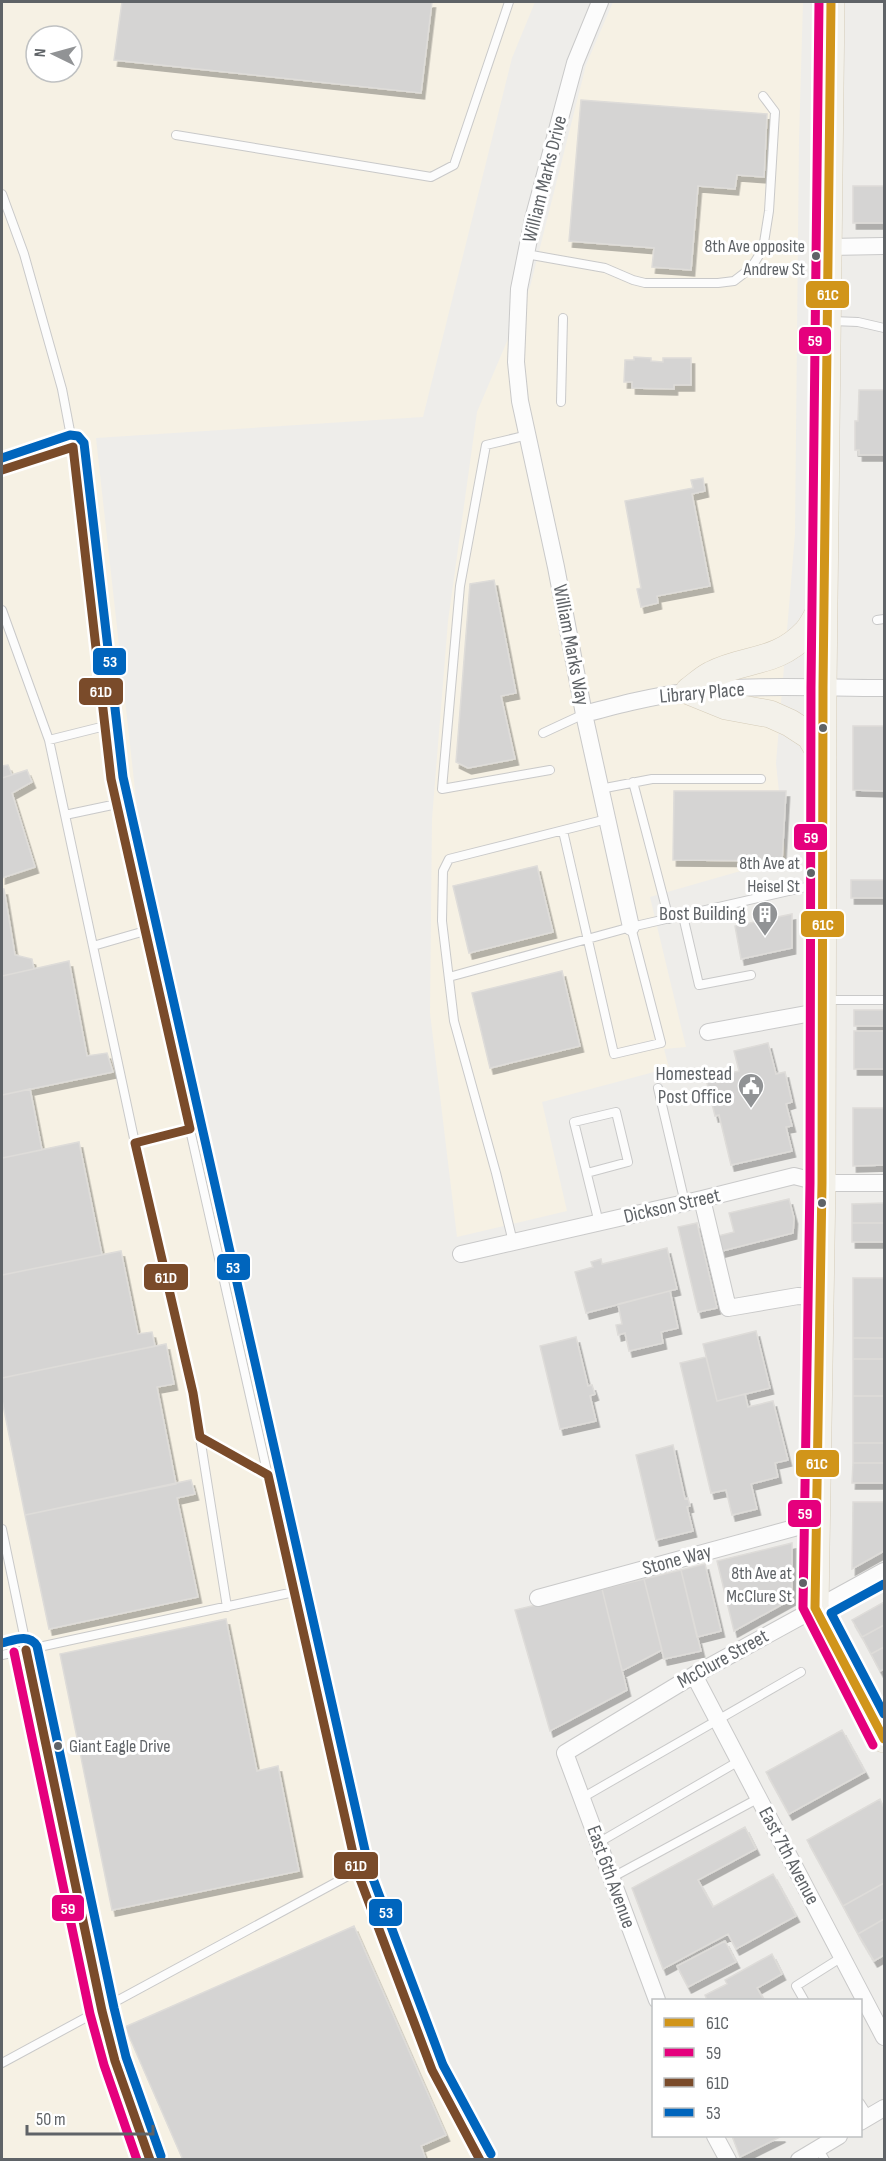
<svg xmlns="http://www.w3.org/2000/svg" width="886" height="2161" font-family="'Sofia Sans Condensed',sans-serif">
  <defs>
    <filter id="shadow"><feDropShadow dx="3.5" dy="6" stdDeviation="0" flood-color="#0004"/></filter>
  </defs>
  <rect width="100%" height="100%" fill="#eeedea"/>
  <path fill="#f6f1e4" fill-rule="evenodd" d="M2 2H535L512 58 423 417 96 438 143 862 381 1901 455 2079 499 2159 2 2160ZM36 36H72V72H36Z
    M613 2H803L799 139 795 534 776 763 786 858 650 897 686 1047 664 1049 669 1068 542 1102 567 1211 457 1237 430 1013 432 819 448 621 477 412 530 287 586 65Z"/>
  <path fill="#d5d4d3" stroke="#dedcd9" stroke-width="1.5" filter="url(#shadow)" d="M122 2H432L421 93 114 60Z
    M581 100 767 114 764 177 737 175 735 189 698 186 691 270 652 267 654 248 569 241Z
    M853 186H884V223H853Z
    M634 357 651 358V361L663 362V358H691V385H674V389L632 388V382H624L625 360H634Z
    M859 390H884V455H859V450H855V421H858Z
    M703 478 705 491 692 494 710 586 657 596 658 603 641 607 637 589 641 588 625 501 693 488 691 480Z
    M494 580 516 693 501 696 515 759 468 768 456 762 470 584Z
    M853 726H884V791L853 790Z
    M8 765 12 775 2 778V766Z
    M27 770 32 782 12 793 35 867 2 878V778Z
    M674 791H786L782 861 673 860Z
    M537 866 553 932 469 953 453 886Z
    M851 880H884V898H851Z
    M2 889H4L15 955 32 959 34 969 2 976Z
    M792 914V948L741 959 735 926Z
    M69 961 87 1056 107 1053 113 1072 2 1095V976Z
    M562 971 580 1046 490 1068 472 993Z
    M854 1010H884V1026H854Z
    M854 1031H884V1069H854Z
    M768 1043 776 1074 785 1072 792 1102 786 1104 792 1126 786 1127 792 1151 731 1165 719 1115 715 1116 706 1079 739 1071 734 1051Z
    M30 1089 42 1150 2 1158V1095Z
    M853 1108H884V1165L853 1166Z
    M79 1142 102 1255 2 1275V1158Z
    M789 1199 794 1218 793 1233 718 1252 714 1237 734 1232 729 1213Z
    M884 1203V1223H852V1204Z
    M697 1223 717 1308 698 1312 678 1227Z
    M852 1223H884V1242H852Z
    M667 1248 677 1289 586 1313 575 1272 593 1267 591 1262 601 1259 602 1264Z
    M121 1251 138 1334 152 1332 155 1346 2 1378V1275Z
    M853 1278H884V1338H853Z
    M670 1291 678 1328 661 1332 663 1343 629 1351 625 1333 618 1335 616 1325 622 1324 618 1304Z
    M756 1331 770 1388 717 1401 703 1344Z
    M576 1337 588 1386 592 1385 595 1394 590 1396 596 1421 560 1429 540 1346Z
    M853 1338H884V1359H853Z
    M166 1344 174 1384 157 1387 176 1484 25 1515 2 1400V1378Z
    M706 1357 717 1401 745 1394 748 1407 773 1401 788 1460 775 1463 778 1477 751 1484 757 1509 732 1515 726 1490 711 1493 680 1363Z
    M853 1359H884V1396H853Z
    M853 1396H884V1443H853Z
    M853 1443H884V1463H853Z
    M673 1445 685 1499 688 1498 690 1506 687 1507 693 1531 656 1540 636 1455Z
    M853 1463H884V1483H852Z
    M191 1480 195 1494 177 1498 198 1597 49 1629 25 1515Z
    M853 1502H884V1551L852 1569Z
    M792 1543V1599L734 1631 717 1561Z
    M705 1564 721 1631 697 1637 681 1570Z
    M681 1570 701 1651 664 1659 644 1579Z
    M644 1579 662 1650 622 1671 602 1589Z
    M602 1589 627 1690 550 1731 515 1610Z
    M884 1602V1625L862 1637 852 1620Z
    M226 1619 257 1771 278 1766 299 1871 112 1910 60 1654Z
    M884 1625V1647L871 1654 862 1637Z
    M884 1647V1669L880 1671 871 1654Z
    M842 1730 865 1772 789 1814 766 1772Z
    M880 1799 884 1808V1883L843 1906 807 1840Z
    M745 1827 756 1849 698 1880 713 1907 773 1874 796 1916 736 1949 728 1934 663 1969 632 1888Z
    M884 1883V1919L858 1934 843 1906Z
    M884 1919V1955L874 1961 858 1934Z
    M354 1926 446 2135 421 2146 426 2160H183L125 2027Z
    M725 1941 736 1962 688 1987 677 1966Z
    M772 1954 782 1974 757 1988 764 2000H707L705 1995 727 1984 725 1980Z
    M732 2136H782L740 2157Z"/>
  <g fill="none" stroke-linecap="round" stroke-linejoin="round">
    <g stroke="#c9c9c9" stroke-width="10">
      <path id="service" d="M176 135 431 177 454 165 509 2
        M2 194 24 254 62 389 73 447 111 779 357 1871 432 2070 480 2160
        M526 254 605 268 633 280 645 283H718L734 281 751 268 763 249 769 211 775 112 763 96
        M832 321 858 322 884 328
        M561 402 563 318
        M528 435 486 445 460 586 442 789 550 770
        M2 470 73 447
        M2 610 49 740 105 726
        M877 620 884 619
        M543 733 584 714
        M49 740 135 1143 193 1393 227 1607
        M633 782 669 919
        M600 789 652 779H761
        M65 815 117 804
        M563 831 614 1054 661 1043 631 927
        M683 916 699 985 751 975
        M93 946 145 931
        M449 977 631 927 819 884
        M826 1000H884
        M658 1088 685 1203
        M135 1143 190 1129
        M587 1173 628 1162 616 1112 574 1122 599 1223
        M513 1242 496 1173 454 1021 442 921 443 871 449 859 607 819
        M200 1437 268 1475
        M2 1529 102 2011 115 2061 150 2160
        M2 1655 294 1592
        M582 1798 801 1672
        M598 1843 739 1761
        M611 1878 759 1798
        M804 2000 796 1986 842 1957
        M2 2063 357 1871
        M860 2103 869 2117
        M818 2148 825 2160"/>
    </g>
    <g stroke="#c9c9c9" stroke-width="18">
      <path id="minor" d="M600 2 575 63 533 219 519 289 516 362 520 401 556 567 584 714 631 927
        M828 247 884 246
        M584 714C618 705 652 696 687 692 752 684 819 688 884 688
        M708 1032 823 1011
        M702 1199 728 1308 798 1296 820 1297
        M461 1254 702 1199 794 1176 822 1183H884
        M538 1598 816 1522
        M694 1675 884 2037
        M657 2000 565 1753 694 1675 884 1571
        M860 2122 884 2108
        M715 2136 728 2160
        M799 2160 839 2136"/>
    </g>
    <g stroke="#d5ccb9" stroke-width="28">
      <path id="primary" d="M831 2 823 688 822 1183 815 1608 884 1739
        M823 758 810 736 790 723 770 714 726 706 689 691C696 686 703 679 711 675 745 657 776 665 807 632 814 624 818 613 824 604"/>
    </g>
    <use href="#service" stroke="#fcfcfc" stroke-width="8"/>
    <use href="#minor" stroke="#fcfcfc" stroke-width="16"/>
    <use href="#primary" stroke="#f3f1ea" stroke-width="27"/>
    <g stroke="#fff" stroke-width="14">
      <path id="bus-1" d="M831 2 823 688 822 1183 815 1608 884 1739"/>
    </g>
    <g stroke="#fff" stroke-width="14">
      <path id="bus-2" d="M819 2 811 688 810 1183 803 1608 873 1745
        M14 1652 90 2014 104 2065 137 2160"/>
    </g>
    <g stroke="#fff" stroke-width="14">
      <path id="bus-3" d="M2 470 73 447 111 779 190 1129 135 1143 193 1393 200 1437 268 1475 357 1871 432 2070 480 2160
        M26 1650 102 2011 115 2061 150 2160"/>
    </g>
    <g stroke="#fff" stroke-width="14">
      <path id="bus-4" d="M2 458 70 435 78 436 84 443 123 777 369 1868 443 2065 491 2154
        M884 1584 831 1613 884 1714
        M2 1643C14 1640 29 1633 37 1646L114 2008 126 2057 161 2156"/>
    </g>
    <use href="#bus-1" stroke="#d1951a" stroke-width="9"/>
    <use href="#bus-2" stroke="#e5007d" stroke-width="9"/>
    <use href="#bus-3" stroke="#7a4b2a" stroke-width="9"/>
    <use href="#bus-4" stroke="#0065bd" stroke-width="9"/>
  </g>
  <defs>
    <g id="building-pin" transform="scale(1.35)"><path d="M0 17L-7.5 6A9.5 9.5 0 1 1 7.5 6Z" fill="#919395" stroke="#fff"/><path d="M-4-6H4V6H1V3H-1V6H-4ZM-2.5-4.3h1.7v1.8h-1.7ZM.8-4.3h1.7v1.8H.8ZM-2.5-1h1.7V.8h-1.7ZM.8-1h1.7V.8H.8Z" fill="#fff"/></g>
    <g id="civic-pin" transform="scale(1.35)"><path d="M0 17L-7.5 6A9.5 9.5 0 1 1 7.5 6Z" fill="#919395" stroke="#fff"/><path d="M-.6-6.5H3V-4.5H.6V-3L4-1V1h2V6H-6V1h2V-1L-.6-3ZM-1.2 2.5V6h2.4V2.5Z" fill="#fff"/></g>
  </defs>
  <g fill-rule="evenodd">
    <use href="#building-pin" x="765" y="914"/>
    <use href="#civic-pin" x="751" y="1086"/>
  </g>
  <g fill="#5f6367" stroke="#fff" stroke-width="2">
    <circle cx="816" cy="256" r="5"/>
    <circle cx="823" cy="728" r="5"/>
    <circle cx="811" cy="873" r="5"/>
    <circle cx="822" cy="1203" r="5"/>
    <circle cx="803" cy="1583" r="5"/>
    <circle cx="58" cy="1746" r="5"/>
  </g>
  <g text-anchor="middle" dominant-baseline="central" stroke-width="6" stroke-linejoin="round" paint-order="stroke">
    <g font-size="18" fill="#5f6367" stroke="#fff" text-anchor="end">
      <text x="805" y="246">8th Ave opposite<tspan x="805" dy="23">Andrew St</tspan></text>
      <text x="800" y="863">8th Ave at<tspan x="800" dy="23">Heisel St</tspan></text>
      <text x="792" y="1573">8th Ave at<tspan x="792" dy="23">McClure St</tspan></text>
      <text x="69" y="1746" text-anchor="start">Giant Eagle Drive</text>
    </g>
    <g font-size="20" fill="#5f6367" stroke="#fff">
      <text transform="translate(545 179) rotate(-76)">William Marks Drive</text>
      <text transform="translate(571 645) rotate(79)">William Marks Way</text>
      <text transform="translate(702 693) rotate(-5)">Library Place</text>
      <text transform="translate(672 1206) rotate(-13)">Dickson Street</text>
      <text transform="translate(677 1560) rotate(-15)">Stone Way</text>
      <text transform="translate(723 1659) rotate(-29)">McClure Street</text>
      <text transform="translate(789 1856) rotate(62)">East 7th Avenue</text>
      <text transform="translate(611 1877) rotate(70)">East 6th Avenue</text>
    </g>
    <g font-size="20" fill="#5f6367" stroke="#fff" text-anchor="end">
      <text x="746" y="914">Bost Building</text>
      <text x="732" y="1074">Homestead<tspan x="732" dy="23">Post Office</tspan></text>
    </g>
  </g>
  <g stroke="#fff" stroke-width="2">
    <rect x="805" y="280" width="45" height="29" rx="6" fill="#d1951a"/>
    <rect x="798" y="326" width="34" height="29" rx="6" fill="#e5007d"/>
    <rect x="92" y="647" width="35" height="29" rx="6" fill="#0065bd"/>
    <rect x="78" y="677" width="46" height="29" rx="6" fill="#7a4b2a"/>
    <rect x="793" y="823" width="35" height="28" rx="6" fill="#e5007d"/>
    <rect x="800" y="910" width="45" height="28" rx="6" fill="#d1951a"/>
    <rect x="216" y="1253" width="35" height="28" rx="6" fill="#0065bd"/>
    <rect x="143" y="1263" width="46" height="28" rx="6" fill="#7a4b2a"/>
    <rect x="795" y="1449" width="45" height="29" rx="6" fill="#d1951a"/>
    <rect x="787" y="1499" width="35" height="29" rx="6" fill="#e5007d"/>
    <rect x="333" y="1851" width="46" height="29" rx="6" fill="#7a4b2a"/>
    <rect x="51" y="1894" width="34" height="28" rx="6" fill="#e5007d"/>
    <rect x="368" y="1898" width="35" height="29" rx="6" fill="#0065bd"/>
  </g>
  <g font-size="16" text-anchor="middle" font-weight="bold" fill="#fff">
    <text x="828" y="300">61C</text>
    <text x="815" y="346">59</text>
    <text x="110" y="667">53</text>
    <text x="101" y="697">61D</text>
    <text x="811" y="843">59</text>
    <text x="823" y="930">61C</text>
    <text x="233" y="1273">53</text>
    <text x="166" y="1283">61D</text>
    <text x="817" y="1469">61C</text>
    <text x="805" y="1519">59</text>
    <text x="356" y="1871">61D</text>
    <text x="68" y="1914">59</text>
    <text x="386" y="1918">53</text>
  </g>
  <rect width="886" height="2161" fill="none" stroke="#5f6367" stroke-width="6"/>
  <rect x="652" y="1999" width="210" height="138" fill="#ffffff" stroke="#bfc1c2" stroke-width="1.5"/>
  <rect x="664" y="2018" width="30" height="9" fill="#d1951a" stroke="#bfc1c2" stroke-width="1.5"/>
  <text x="706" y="2029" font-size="18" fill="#5f6367">61C</text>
  <rect x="664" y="2048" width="30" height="9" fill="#e5007d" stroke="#bfc1c2" stroke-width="1.5"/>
  <text x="706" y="2059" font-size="18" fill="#5f6367">59</text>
  <rect x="664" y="2078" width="30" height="9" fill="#7a4b2a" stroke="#bfc1c2" stroke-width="1.5"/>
  <text x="706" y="2089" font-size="18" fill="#5f6367">61D</text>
  <rect x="664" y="2108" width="30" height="9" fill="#0065bd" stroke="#bfc1c2" stroke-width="1.5"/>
  <text x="706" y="2119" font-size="18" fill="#5f6367">53</text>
  <g transform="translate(54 54) rotate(275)"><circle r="28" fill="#ffffff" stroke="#bfc1c2" stroke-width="1.5"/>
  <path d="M0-4.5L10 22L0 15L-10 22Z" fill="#919395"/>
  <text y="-9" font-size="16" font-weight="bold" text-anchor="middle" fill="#5f6367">N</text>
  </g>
  <path d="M27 2125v9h126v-9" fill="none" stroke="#5f6367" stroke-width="3"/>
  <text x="36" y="2125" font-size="18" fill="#5f6367" stroke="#ffffff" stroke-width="4.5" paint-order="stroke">50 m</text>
</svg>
